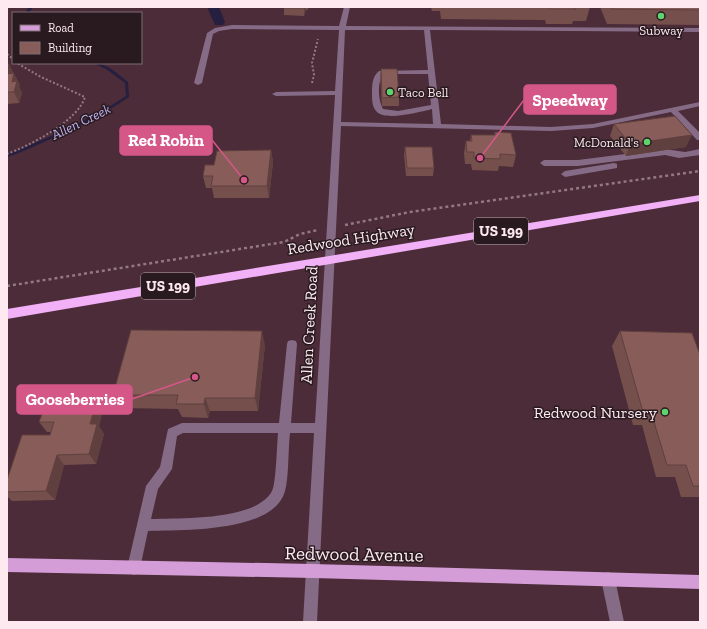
<svg xmlns="http://www.w3.org/2000/svg" width="707" height="629" font-family="'Zilla Slab',serif">
  <rect width="100%" height="100%" fill="#4b2c38"/>
  <g fill="none" stroke-linecap="round" stroke-linejoin="round">
    <path fill="#271f3f" fill-rule="evenodd" d="M29 7H33L29 13H25Z
      M93 63C107 63 118 74 128 82L129 97C103 115 74 129 44 142 32 147 20 153 7 157V154C48 138 89 121 126 96L125 83 106 69Z"/>
    <path fill="#271f3f" fill-rule="evenodd" d="M207 7H219L225 22 223 25H215Z"/>
    <path stroke="#937883" stroke-width="2" stroke-dasharray="2 2" stroke-linecap="butt" d="M7 54 13 59
      M312 83 314 75 312 63 318 39
      M7 154C29 146 78 121 85 97L41 77 17 63"/>
    <path stroke="#937883" stroke-width="2.5" stroke-dasharray="3 3" stroke-linecap="butt" d="M345 225 410 212 700 171
      M7 286 284 242 300 234 318 230"/>
    <path fill="#866b87" fill-rule="evenodd" d="M344 7H350L346 26 700 28V32L430 30 441 124 551 127 593 124 700 102V106L678 111 700 133V140H697L671 112 593 128 551 131 341 126 317 622H303L314 433H290C288 450 289 476 285 491 274 533 182 530 148 531L139 573 134 575 129 573 127 568 146 486 160 467 168 429 182 423H279L287 344 288 341 292 340 296 341 297 344 291 423H315L335 95 276 96 272 94 276 92 335 91 339 30 232 29 219 31 213 34 202 83 198 85 194 83 207 33 215 28 232 25 339 26ZM345 30H424L428 70 379 71C372 77 372 85 372 94 372 100 372 107 377 112 386 121 420 112 432 109L433 124 341 122ZM383 74H428L431 105 398 111 383 109C378 100 377 83 383 74ZM183 433H278C277 444 276 484 272 491 256 521 181 518 151 519L158 489 172 469 177 436Z
      M665 149 685 152 700 149V155L679 158 665 155 578 166H544L540 163 544 160H578Z
      M614 163 617 164V168L565 177 561 174 565 171Z
      M608 572 613 574 615 579 624 622H610L601 579 603 574Z"/>
    <path fill="#d49dd7" fill-rule="evenodd" d="M7 558 313 564 700 575V589L313 578 7 572Z"/>
    <path fill="#f2b0f7" fill-rule="evenodd" d="M700 195V201L7 319V309Z"/>
  </g>
  <path fill="#754f4c" d="M284 7H308V10H306L304 16 284 15Z
    M431 7H590L586 21H573L572 24H546L545 20 441 19 440 11H432Z
    M600 7H700V25L607 24Z
    M7 64 14 74 20 85 19 87 22 93 19 103 7 104Z
    M381 69 399 97V106H382L380 77Z
    M614 124 686 147 626 156 610 136Z
    M495 132 516 155 513 167 499 166 498 171 472 170 471 164H465L464 153 466 141H470L471 135H494Z
    M405 147 434 168 433 176H406L404 155Z
    M271 150 273 162 269 198H214L212 188H206L203 176 214 165Z
    M620 331 700 355V497H681L675 477H656L642 425H633L612 346Z
    M265 345 258 411H210L208 418 182 417 178 409 121 408 113 395Z
    M97 399 103 409 99 426 104 434 96 464 64 465 55 500 12 501 7 496V480L50 435 51 432H47L39 422 59 408Z"/>
  <path fill="#5f403e" d="M304 7H305L306 10 304 16Z
    M9 64 20 85 19 87 22 93 19 103 7 76V71Z
    M692 135 686 147 626 156 630 144Z
    M271 150 273 162 269 198 267 186Z
    M262 331 265 345 258 411 255 398Z
    M205 398 210 411 208 418 204 404Z
    M97 399 103 409 99 426 104 434 96 464 89 454 90 424Z
    M57 455 64 465 55 500 46 491Z"/>
  <path fill="#885c58" stroke="#5f403e" d="M284 7H304V8H284Z
    M549 7H575L576 9H550Z
    M611 7H700V10L612 9Z
    M7 64H9L7 71Z
    M381 69H397L399 97 382 98Z
    M14 73 12 82 17 81 14 92H7V74Z
    M675 116 692 135 630 144 614 124Z
    M495 132 511 133 516 155 500 154V159L474 158V152H467L466 141H472L471 135H495Z
    M405 147H432L434 168H407Z
    M271 150 267 186H211L213 176H203L205 165H214L217 151Z
    M131 330 262 331 255 398H205L204 404H176L178 395H113Z
    M620 331 692 333 700 355V486H693L686 465H667L651 412H643Z
    M62 399H97L90 424H97L89 454 57 455 46 491 7 492V480L22 435H50L54 422H39L44 409 59 408Z"/>
  <g fill="#5ed56c" stroke="#281a1f" stroke-width="1.5">
    <circle cx="661" cy="16" r="4"/>
    <circle cx="390" cy="92" r="4"/>
    <circle cx="647" cy="142" r="4"/>
    <circle cx="665" cy="412" r="4"/>
  </g>
  <g text-anchor="middle" dominant-baseline="central" stroke-width="3" stroke-linejoin="round" paint-order="stroke">
    <g font-size="13" fill="#fee9f1" stroke="#281a1f">
      <text x="661" y="30">Subway</text>
      <text x="398" y="92" text-anchor="start">Taco Bell</text>
      <text x="639" y="142" text-anchor="end">McDonald's</text>
    </g>
    <g font-size="14" font-style="italic" fill="#c1b3f2" stroke="#281a1f">
      <text transform="translate(81 122) rotate(-26)">Allen Creek</text>
    </g>
    <g fill="#281a1f" stroke="#beabb2" stroke-width="1">
      <rect x="474" y="218" width="54" height="26" rx="3"/>
      <rect x="141" y="273" width="54" height="26" rx="3"/>
    </g>
    <g font-size="15" font-weight="bold" fill="#fee9f1">
      <text x="501" y="231">US 199</text>
      <text x="168" y="286">US 199</text>
    </g>
    <g font-size="16" fill="#fee9f1" stroke="#281a1f">
      <text transform="translate(351 239) rotate(-9)">Redwood Highway</text>
      <text transform="translate(309 325) rotate(-87)">Allen Creek Road</text>
    </g>
    <g font-size="16" fill="#fee9f1" stroke="#281a1f" text-anchor="end">
      <text x="657" y="412">Redwood Nursery</text>
    </g>
    <g font-size="19" fill="#fee9f1" stroke="#281a1f">
      <text transform="translate(354 554) rotate(1)">Redwood Avenue</text>
    </g>
  </g>
  <path fill="none" stroke="#d45788" stroke-width="1.5" d="M480 158L524 100M244 180L212 140M195 377L132 399"/>
  <g fill="#d45788" stroke="#281a1f" stroke-width="1.5">
    <circle cx="480" cy="158" r="4"/>
    <circle cx="244" cy="180" r="4"/>
    <circle cx="195" cy="377" r="4"/>
  </g>
  <g fill="#d45788" stroke="#d45788" stroke-width="1.5">
    <rect x="524" y="85" width="92" height="29" rx="4"/>
    <rect x="120" y="126" width="92" height="29" rx="4"/>
    <rect x="17" y="385" width="115" height="29" rx="4"/>
  </g>
  <g font-size="17" text-anchor="middle" font-weight="bold" fill="#fff">
    <text x="570" y="106">Speedway</text>
    <text x="166" y="146">Red Robin</text>
    <text x="75" y="405">Gooseberries</text>
  </g>
  <rect width="707" height="629" fill="none" stroke="#fee9f1" stroke-width="16"/>
  <rect x="12" y="12" width="130" height="52" fill="#281a1f" stroke="#7e6d73"/>
  <rect x="20" y="25" width="20" height="6" fill="#d49dd7" stroke="#7e6d73"/>
  <text x="48" y="32" font-size="12" fill="#fee9f1">Road</text>
  <rect x="20" y="42" width="20" height="12" fill="#885c58" stroke="#7e6d73"/>
  <text x="48" y="52" font-size="12" fill="#fee9f1">Building</text>
</svg>
